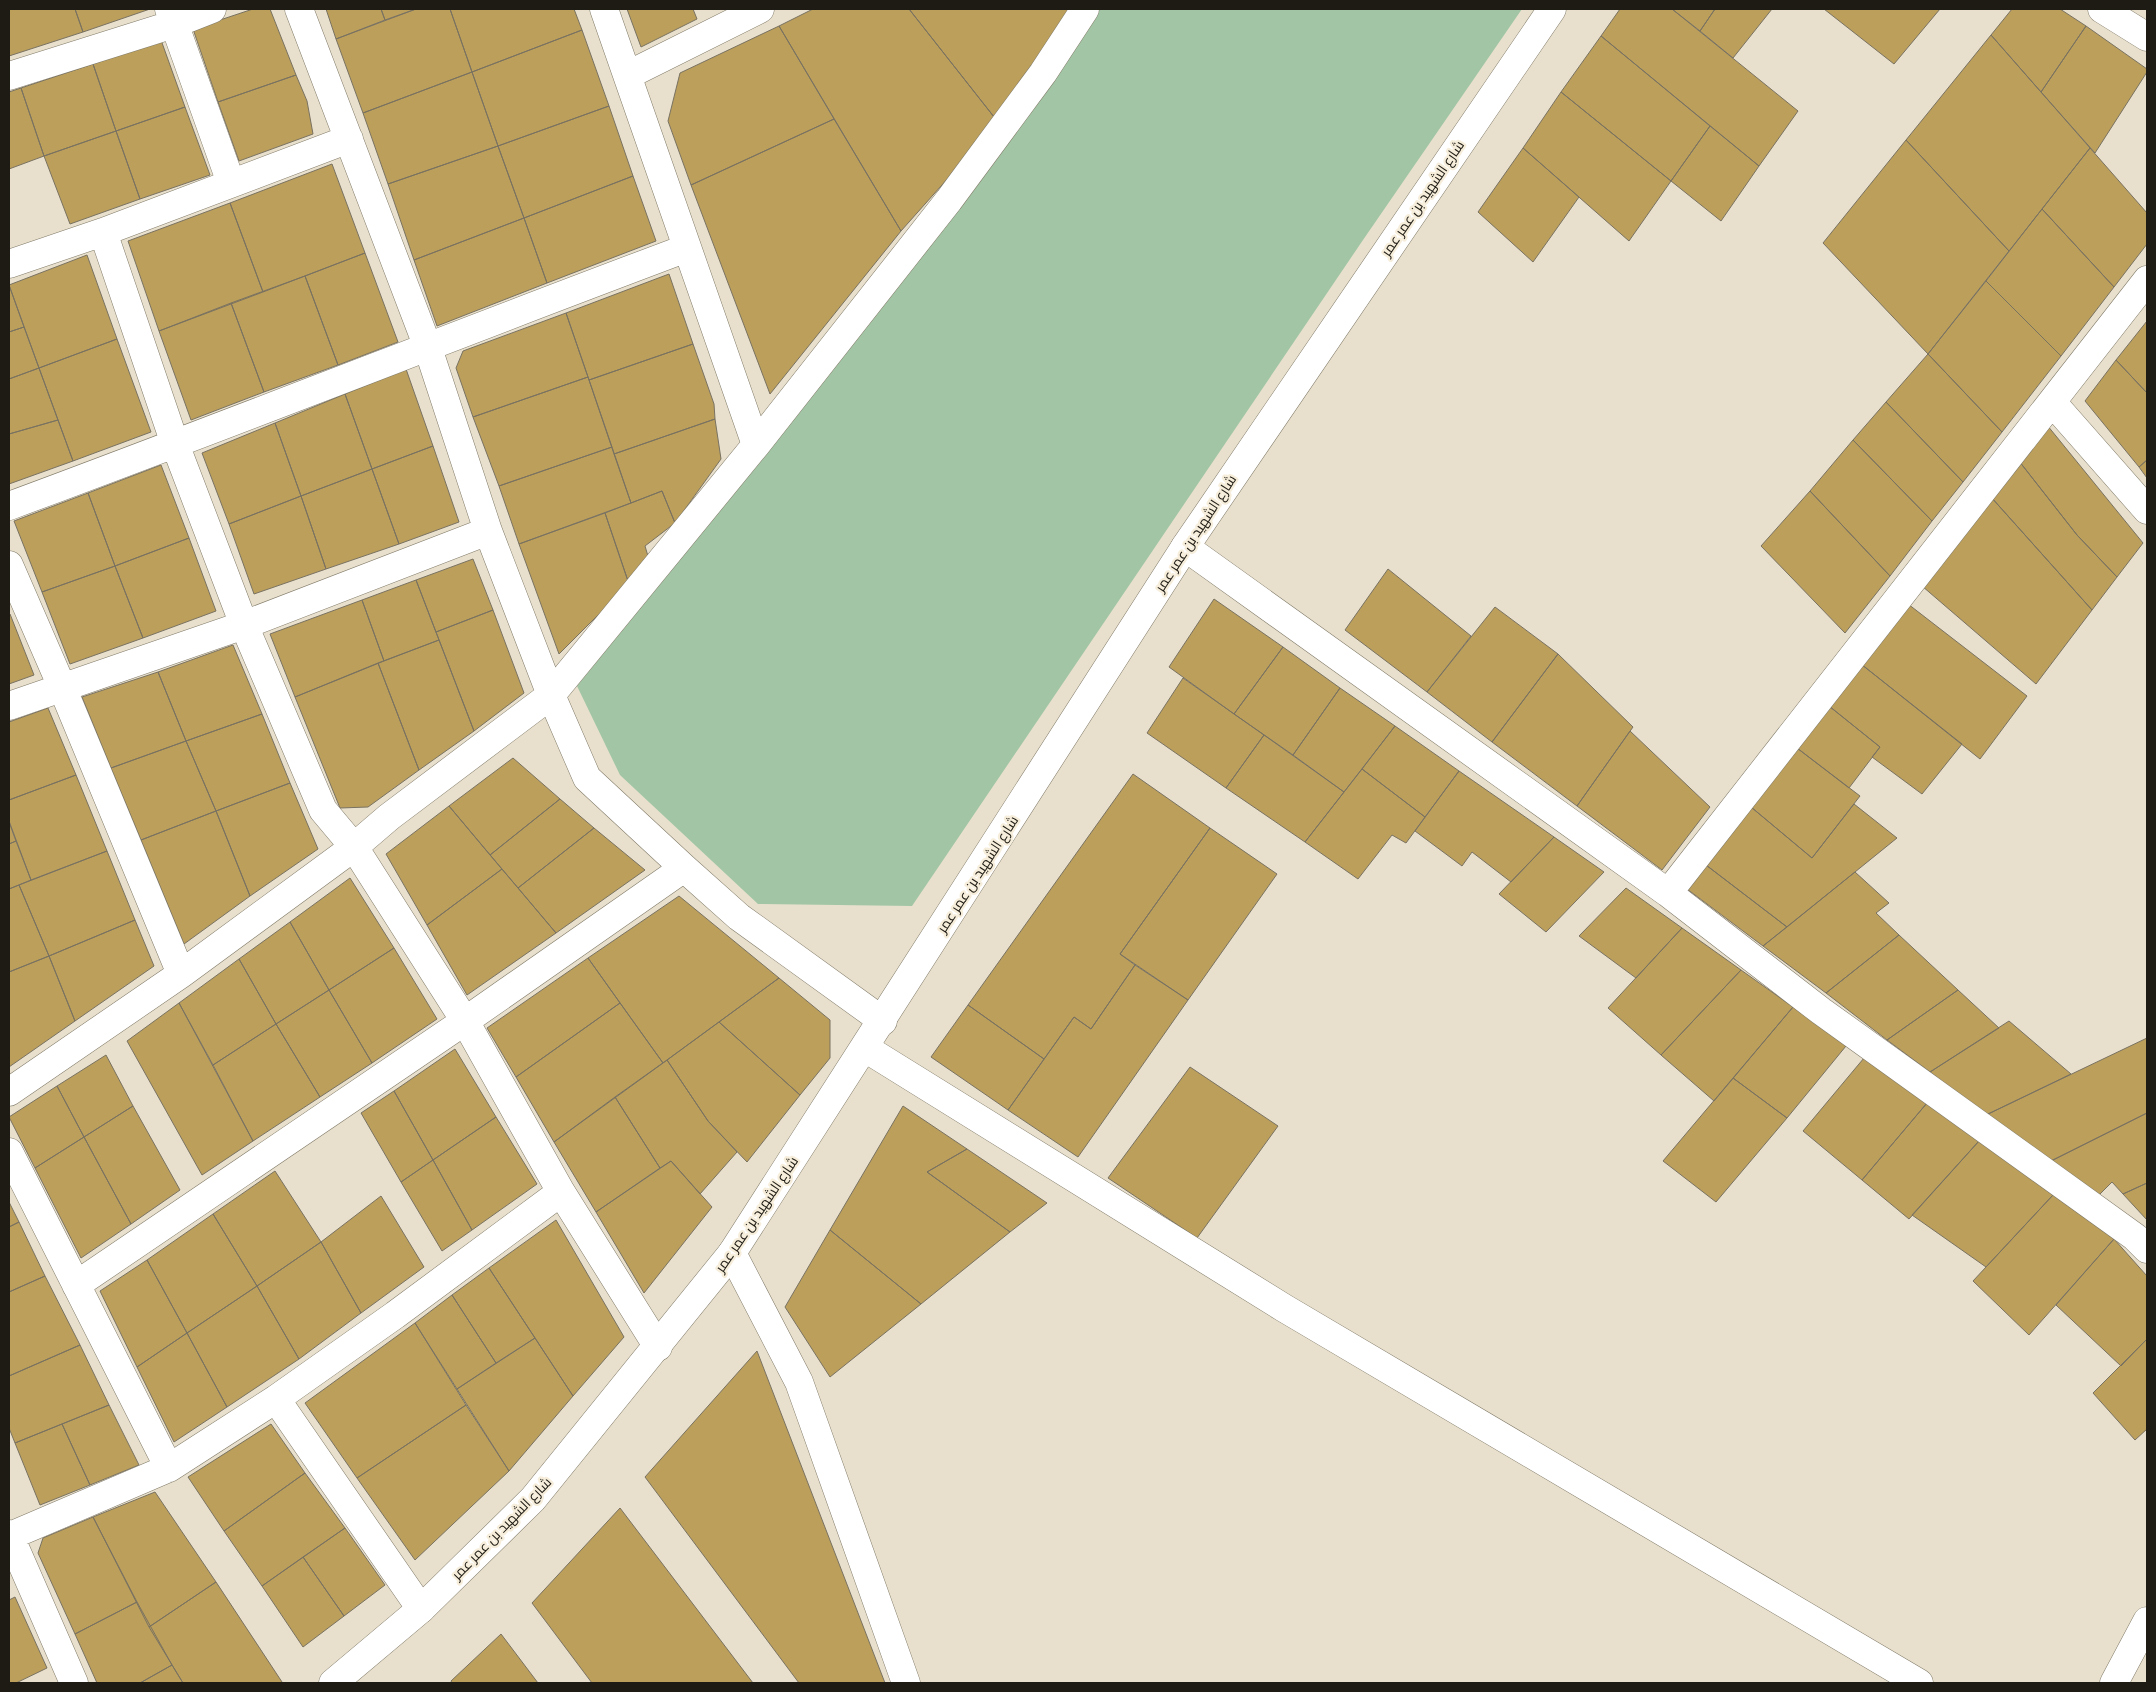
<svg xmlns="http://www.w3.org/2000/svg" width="2156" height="1692" font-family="Barlow,Cairo,sans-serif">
  <rect width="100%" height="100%" fill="#e8e0cd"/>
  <path fill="#a2c6a5" d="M1094 9H1522L1363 240 912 906 758 904 620 775 577 686 868 324Z"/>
  <path fill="#bb9f5b" stroke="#7a7261" d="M9 9H75L83 32 9 56Z
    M75 9H150L83 32Z
    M253 9H270L296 75 218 102 193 29Z
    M326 9H381L385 20 336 39Z
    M381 9H416L385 20Z
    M416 9H450L472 72 363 113 336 39Z
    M450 9H574L582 30 472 72Z
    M627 9H693L697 19 641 47Z
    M813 9H909L998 122 901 231 779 26Z
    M909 9H1074L998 122Z
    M1620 9H1672L1798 111 1759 166 1601 36Z
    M1672 9H1715L1700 31Z
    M1715 9H1772L1733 58 1700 31Z
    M1824 9H1940L1894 64Z
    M2012 9H2060L2086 26 2041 92 1991 35Z
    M779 26 834 119 691 185 668 121 680 73Z
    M2086 26 2147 69V72L2095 153 2041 92Z
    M582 30 609 106 498 146 472 72Z
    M1991 35 2090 148 2009 251 1906 140Z
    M1601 36 1710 126 1671 181 1561 92Z
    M161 40 185 107 116 131 93 64Z
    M93 64 116 131 44 156 21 88Z
    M472 72 498 146 388 184 363 113Z
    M296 75 307 101 313 134 239 161 218 102Z
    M21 88 44 156 9 169V92Z
    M1561 92 1671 181 1629 241 1523 148Z
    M609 106 633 176 524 218 498 146Z
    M185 107 210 175 140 199 116 131Z
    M834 119 901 231 770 394 691 185Z
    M1710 126 1759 166 1721 221 1671 181Z
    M116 131 140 199 70 224 44 156Z
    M1906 140 2009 251 1928 354 1823 243Z
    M498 146 524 218 414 260 388 184Z
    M1523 148 1579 197 1533 262 1478 212Z
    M2090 148 2147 213V244L2114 287 2042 209Z
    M332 164 365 253 263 292 230 203Z
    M633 176 656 241 547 283 524 218Z
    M230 203 263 292 159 331 128 241Z
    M2042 209 2114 287 2061 356 1986 281Z
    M524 218 547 283 437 326 414 260Z
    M365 253 398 342 338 365 305 276Z
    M87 255 117 339 39 368 9 285Z
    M669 274 693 344 589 380 566 313Z
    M305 276 338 365 264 392 231 303Z
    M1986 281 2061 356 2002 432 1928 354Z
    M9 285 24 327 9 332Z
    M231 303 264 392 191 420 159 331Z
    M566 313 588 377 473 417 456 368 463 351Z
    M2147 321V393L2116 360Z
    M24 327 39 368 9 379V332Z
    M117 339 151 432 73 461 39 368Z
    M693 344 714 404 715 419 614 454 589 380Z
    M1928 354 2002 432 1963 482 1886 402Z
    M2116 360 2147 393V460L2139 467 2085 401Z
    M39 368 58 420 9 434V379Z
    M406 369 433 446 372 469 345 394Z
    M588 377 612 447 499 486 473 417Z
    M345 394 372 469 301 496 275 423Z
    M1886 402 1963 482 1932 521 1853 440Z
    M715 419 721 459 675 523 662 491 631 503 614 454Z
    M58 420 73 461 9 484V434Z
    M275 423 301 496 229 524 202 453Z
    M2047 425 2143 543 2117 577 2077 535 2019 461Z
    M1853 440 1932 521 1890 576 1810 491Z
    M433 446 459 522 399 544 372 469Z
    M612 447 631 503 519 544 499 486Z
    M2147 460V478L2139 467Z
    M2019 461 2077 535 2117 577 2092 610 1991 497Z
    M161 465 189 538 115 566 88 493Z
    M372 469 399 544 326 569 301 496Z
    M662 491 675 523 645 546 650 563 629 584 605 513Z
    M1810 491 1890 576 1845 633 1761 546Z
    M88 493 115 566 42 592 14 521Z
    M301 496 326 569 254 594 229 524Z
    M1991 497 2092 610 2036 684 1922 586Z
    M605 513 629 584 559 654 519 544Z
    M189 538 216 611 143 638 115 566Z
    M473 559 493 610 436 632 416 580Z
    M115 566 143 638 70 664 42 592Z
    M1388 569 1471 636 1427 692 1345 630Z
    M416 580 439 640 384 661 362 600Z
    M1214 599 1283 647 1234 714 1169 667Z
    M362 600 384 661 295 697 270 634Z
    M1908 604 2027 696 1980 759 1861 664Z
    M1495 607 1558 654 1492 742 1427 692Z
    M493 610 524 693 474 731 436 632Z
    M10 614 34 675 9 684V615Z
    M439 640 474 731 419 770 378 663Z
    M233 645 262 714 186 741 158 672Z
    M1283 647 1340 688 1293 755 1234 714Z
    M1558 654 1633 727 1577 806 1492 742Z
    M378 663 419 770 368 807 340 808 295 697Z
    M1861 664 1962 744 1922 794 1872 757 1880 747 1829 706Z
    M158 672 186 741 111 768 82 697Z
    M1183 678 1264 735 1226 788 1147 733Z
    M1340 688 1395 726 1344 792 1293 755Z
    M1829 706 1880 747 1849 788 1797 748Z
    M48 708 76 775 9 800V722Z
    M262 714 290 783 216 811 186 741Z
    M1395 726 1459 771 1425 817 1362 769Z
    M1630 731 1710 807 1662 870 1577 806Z
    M1264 735 1344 792 1305 842 1226 788Z
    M186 741 216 811 141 840 111 768Z
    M1797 748 1860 796 1812 858 1751 807Z
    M513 758 560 799 490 855 449 806Z
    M1362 769 1425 817 1406 843 1392 835 1358 879 1305 842Z
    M1459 771 1554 837 1511 882 1472 852 1462 866 1415 831Z
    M1133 774 1210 828 1120 954 1135 965 1091 1029 1074 1017 1044 1059 968 1005Z
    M76 775 107 851 31 880 9 821V800Z
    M290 783 318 849 250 896 216 811Z
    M560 799 594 828 518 888 490 855Z
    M1854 804 1897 838 1787 927 1706 865 1751 807 1812 858Z
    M449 806 502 869 427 925 386 854Z
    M216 811 250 896 184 944 141 840Z
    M9 822 16 841 9 844Z
    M594 828 645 870 556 933 518 888Z
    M1210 828 1277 874 1188 1000 1120 954Z
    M1554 837 1604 872 1546 932 1499 894Z
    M16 841 31 880 9 889V844Z
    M107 851 135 920 49 956 19 885Z
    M1706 865 1787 927 1763 946 1687 889Z
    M502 869 556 933 467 995 427 925Z
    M1855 872 1889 903 1876 913 1899 935 1826 993 1763 946Z
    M350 878 394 948 329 990 290 922Z
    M19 885 49 956 9 972V889Z
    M1626 888 1682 928 1636 978 1579 936Z
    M679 896 779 978 663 1063 588 958Z
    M135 920 154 966 75 1021 49 956Z
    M290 922 329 990 276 1024 239 959Z
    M1682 928 1741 970 1661 1055 1608 1008Z
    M1899 935 1958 990 1887 1040 1826 993Z
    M394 948 437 1019 372 1063 329 990Z
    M49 956 75 1021 9 1067V972Z
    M588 958 620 1003 516 1077 487 1028Z
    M239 959 276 1024 213 1065 179 1003Z
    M1135 965 1188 1000 1078 1157 1008 1110 1074 1017 1091 1029Z
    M1741 970 1793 1007 1714 1101 1661 1055Z
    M779 978 830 1020V1058L800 1095 719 1022Z
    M329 990 372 1063 320 1097 276 1024Z
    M1958 990 1999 1028 1930 1072 1887 1040Z
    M179 1003 253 1141 202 1175 127 1041Z
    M620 1003 663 1063 554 1142 516 1077Z
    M968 1005 1044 1059 1008 1110 931 1057Z
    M1793 1007 1846 1046 1787 1118 1733 1078Z
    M2009 1021 2071 1074 1986 1115 1930 1072Z
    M719 1022 800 1095 747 1162 708 1121 667 1060Z
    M276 1024 320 1097 253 1141 213 1065Z
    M2147 1038V1113L2049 1162 1986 1115Z
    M455 1049 496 1117 433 1160 394 1091Z
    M106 1055 133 1106 84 1137 57 1086Z
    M1864 1058 1927 1103 1862 1180 1803 1131Z
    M667 1060 708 1121 737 1152 700 1194 671 1161 660 1168 615 1097Z
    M1190 1067 1278 1126 1197 1238 1108 1178Z
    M1733 1078 1787 1118 1716 1202 1663 1161Z
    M57 1086 84 1137 35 1168 9 1117Z
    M394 1091 433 1160 401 1182 361 1113Z
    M615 1097 660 1168 596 1212 554 1142Z
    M1927 1103 1979 1141 1909 1219 1862 1180Z
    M133 1106 180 1190 131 1224 84 1137Z
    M903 1106 967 1149 927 1172 1010 1232 921 1304 830 1230Z
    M2147 1113V1183L2123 1194 2112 1182 2096 1198 2049 1162Z
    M496 1117 537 1184 472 1230 433 1160Z
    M84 1137 131 1224 81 1258 35 1168Z
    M1979 1141 2053 1195 1986 1267 1912 1215Z
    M967 1149 1047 1203 1010 1232 927 1172Z
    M433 1160 472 1230 442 1251 401 1182Z
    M671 1161 712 1207 644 1293 596 1212Z
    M275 1171 321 1242 257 1286 213 1214Z
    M2147 1183V1220L2123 1194Z
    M2053 1195 2114 1239 2029 1335 1973 1281Z
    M381 1196 424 1267 361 1313 321 1242Z
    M9 1202 19 1222 9 1227Z
    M213 1214 257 1286 187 1333 147 1260Z
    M556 1220 624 1337 573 1396 489 1268Z
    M19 1222 45 1276 9 1292V1227Z
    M830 1230 921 1304 830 1377 785 1307Z
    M2114 1239 2147 1276V1339L2121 1366 2056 1305Z
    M321 1242 361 1313 299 1359 257 1286Z
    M147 1260 187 1333 137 1367 100 1291Z
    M489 1268 535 1338 496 1363 452 1295Z
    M45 1276 80 1345 9 1376V1292Z
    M257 1286 299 1359 227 1407 187 1333Z
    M452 1295 496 1363 457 1389 415 1323Z
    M415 1323 466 1405 357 1478 305 1403Z
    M187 1333 227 1407 174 1442 137 1367Z
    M535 1338 573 1396 509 1471 457 1389Z
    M2147 1339V1429L2135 1440 2093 1393Z
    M80 1345 109 1405 15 1443 9 1428V1376Z
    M757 1351 885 1683H799L645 1477Z
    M109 1405 139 1465 90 1485 62 1424Z
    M466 1405 509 1471 415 1560 357 1478Z
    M62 1424 90 1485 40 1505 15 1443Z
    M271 1424 305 1473 224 1531 188 1477Z
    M305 1473 345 1528 262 1586 224 1531Z
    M155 1492 216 1582 149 1627 93 1517Z
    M620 1508 753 1683H592L532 1603Z
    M93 1517 137 1602 75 1634 38 1553 43 1538Z
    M345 1528 385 1585 344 1616 303 1557Z
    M303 1557 344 1616 303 1647 262 1586Z
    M216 1582 282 1682 281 1683H183L149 1627Z
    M15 1597 47 1668 16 1683H9V1600Z
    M137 1602 172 1665 140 1683H97L75 1634Z
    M501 1634 538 1683H452L451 1681Z
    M172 1665 183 1683H140Z"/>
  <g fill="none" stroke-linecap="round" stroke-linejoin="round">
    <g stroke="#827b69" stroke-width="29">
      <path id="street" d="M169 9 231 183
        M299 9 427 345 488 531 551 695 587 778 684 868 739 917 883 1021
        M604 9 756 445
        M2102 9 2147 37
        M628 75 760 9
        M9 76 174 24 212 9
        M103 232 175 444 244 625 323 810 354 847 465 1021 561 1192 658 1347
        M9 264 103 232 349 139
        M2052 402 2147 510
        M9 506C236 422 460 333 687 248
        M1185 547 1668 893 1821 1011 2135 1237 2147 1249
        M9 565 62 687 181 974
        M9 706 244 625 488 531
        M1668 893 2147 280
        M865 1048 1284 1308 1919 1683
        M9 1092 181 974 354 847 389 817 551 695 756 445 949 200 1043 73 1085 9
        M9 1152 169 1468
        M732 1253 799 1382 906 1683
        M76 1285 465 1021 684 868
        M276 1399 421 1609
        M9 1534 74 1683
        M10 1536 169 1468 276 1399 395 1315 561 1192
        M2114 1683 2147 1621"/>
    </g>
    <g stroke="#827b69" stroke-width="29">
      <path id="secondary" d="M333 1683 421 1609 533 1499 732 1253 1185 547 1552 9"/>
    </g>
    <use href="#street" stroke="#fff" stroke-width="28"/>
    <use href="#secondary" stroke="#fff" stroke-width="28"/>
  </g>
  <g text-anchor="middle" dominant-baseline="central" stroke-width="4.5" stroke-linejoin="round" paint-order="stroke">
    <g font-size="14" fill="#1e1b14" stroke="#f6edda">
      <text transform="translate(1422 198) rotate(-56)">شارع الشهيد بن عمر عمر</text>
      <text transform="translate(1195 533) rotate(-57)">شارع الشهيد بن عمر عمر</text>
      <text transform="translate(977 874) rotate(-57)">شارع الشهيد بن عمر عمر</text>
      <text transform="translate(756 1214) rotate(-56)">شارع الشهيد بن عمر عمر</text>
      <text transform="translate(501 1528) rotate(-46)">شارع الشهيد بن عمر عمر</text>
    </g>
  </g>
  <rect width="2156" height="1692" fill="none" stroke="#1e1b14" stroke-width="20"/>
</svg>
